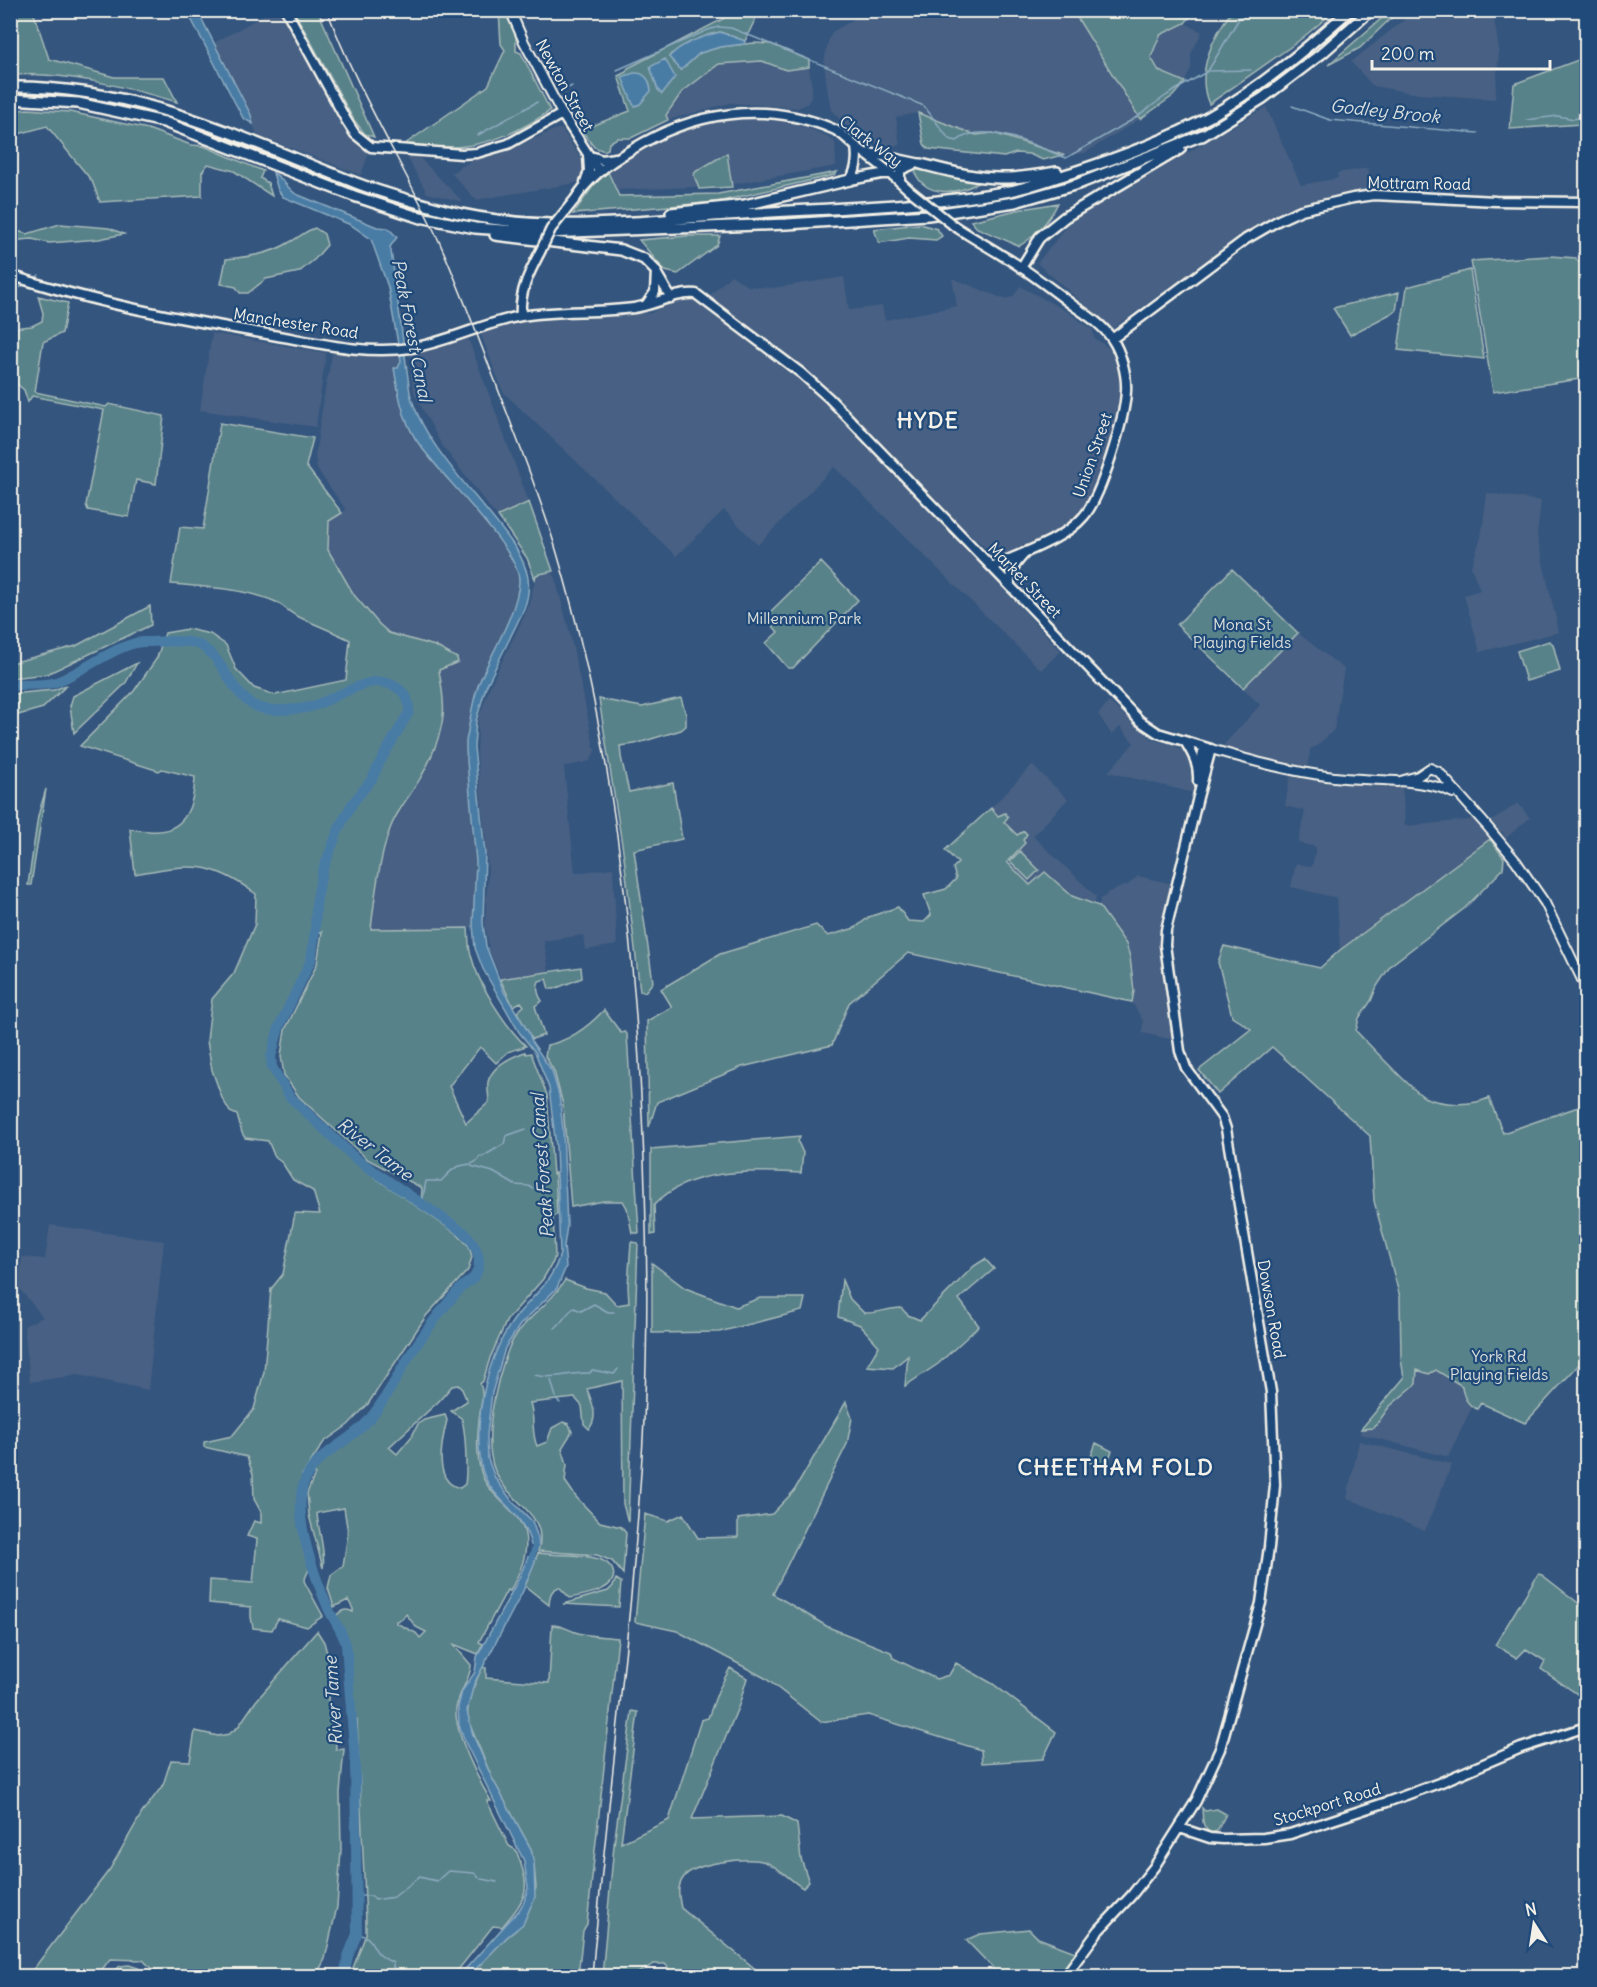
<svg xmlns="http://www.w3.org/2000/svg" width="1597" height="1987" font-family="Delius,sans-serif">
  <rect width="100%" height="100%" fill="#34557e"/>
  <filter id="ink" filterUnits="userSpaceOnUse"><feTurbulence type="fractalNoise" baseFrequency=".0167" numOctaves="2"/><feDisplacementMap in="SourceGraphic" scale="12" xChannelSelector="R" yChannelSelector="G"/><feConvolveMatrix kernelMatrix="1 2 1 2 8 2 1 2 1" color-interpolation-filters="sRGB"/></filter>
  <g filter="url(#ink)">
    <path fill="#476083" d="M946 10 1073 11 1140 119 1085 153 1063 155 993 133 976 135 918 113 896 117 900 146 879 145 846 126 831 110 827 88 824 63 828 42 832 32 868 11H911L920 14Z
      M271 11H280L305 45 355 134 371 147 361 175 257 135 250 117 251 114 214 43Z
      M1415 11H1491L1495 24 1499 51 1495 99 1418 94 1373 86 1351 62Z
      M1185 23 1202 32 1191 54V68L1185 82 1159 71 1151 57 1160 34Z
      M760 60 786 70 809 67 812 87 811 98 807 104 798 108 730 103 668 120 666 115 682 92 719 64Z
      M1266 107 1301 185 1338 178 1337 173 1368 168 1372 191 1301 209 1252 229 1112 329 1037 263 1073 219Z
      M754 117 797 124 823 134 835 142 836 166 723 186 617 190 608 172 643 148 681 131 718 120Z
      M556 129H562L585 165 583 175 576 183 476 200 451 173 474 159 501 153Z
      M406 155 418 156 463 202 427 193Z
      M731 275 748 286 772 288 844 277 849 310 882 306 885 320 957 306 952 278 1004 299 1013 297 1020 286 1068 312 1093 330 1094 338 1109 348 1118 365 1121 403 1106 459 1092 493 1081 512 1056 535 1030 550 997 558 959 524 900 463 875 435 864 438 1061 651 1041 670 834 467 758 545 724 510 676 556 503 392 480 332 517 321 651 313 672 300 689 298 705 300Z
      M212 333 326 353 316 427 200 410Z
      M468 338 529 502 498 516 492 511 441 444 414 393 411 376V355Z
      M360 349 402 350 403 377 420 432 489 521 525 579 472 726 479 927 371 929 377 880 390 830 398 810 422 776 443 716 439 670 457 662V658L435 646 389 633 379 624 354 595 328 550 329 521 346 510 317 469 315 456 325 390 333 350Z
      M1487 493 1541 501 1537 536 1559 632 1480 652 1464 595 1480 590 1471 567 1481 537Z
      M553 571 569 629 595 751 590 761 564 767 575 873 613 868 617 945 585 950 583 935 544 941 549 972 501 979 489 950 485 924 488 870 477 755 478 720 490 686 528 608 536 576Z
      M1298 633 1344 669 1334 730 1317 746 1310 749 1308 773 1402 783 1405 826 1469 820 1477 815 1487 824 1518 803 1530 818 1506 838 1502 832 1490 839 1340 950 1337 898 1291 887 1296 863 1312 867 1316 847 1298 843 1305 811 1285 806 1291 770 1218 751 1260 705 1243 688Z
      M1109 702 1153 740 1174 745 1186 752 1193 765 1194 793 1108 772 1134 743 1120 727 1112 735 1098 714Z
      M1032 765 1068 799 1033 836 1096 896 1095 905 1072 896 1046 872 1031 886 1007 862 1025 843 1004 822 1008 817 1006 814 998 816 991 808Z
      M1138 876 1173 884 1163 924 1161 945 1174 1040 1142 1033 1143 1021 1132 1002 1134 991 1126 944 1099 906 1100 899 1107 895 1106 893 1129 884Z
      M50 1225 164 1241 148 1390 78 1375 30 1382 24 1326 43 1317 18 1287 22 1257 45 1259Z
      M1417 1369 1436 1370 1462 1386 1463 1395 1472 1407 1448 1457 1360 1434 1361 1429 1374 1428 1389 1407 1416 1384Z
      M1359 1441 1452 1464 1425 1531 1347 1498Z"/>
    <path fill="#598289" stroke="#a6bab8" stroke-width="1.5" fill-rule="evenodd" d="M11 10 33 11 49 59 114 77H164L177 102C125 87 65 71 11 75Z
      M1233 10H1335V11L1296 43 1209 104C1195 73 1213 35 1233 10Z
      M294 11H318L374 137 365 134 354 120Z
      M499 11H506L516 33V51L521 53 550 110 547 113C521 130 496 142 465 146 446 149 424 145 405 144L488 86 505 50 501 44Z
      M730 11H759L745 41 720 32 708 35 671 54 669 57 681 70 700 53 720 47 754 43 771 44 809 60V67L786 70 762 61 719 64 682 92 666 115 668 120 631 138H617L609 143 608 149 604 151 594 147 581 130 630 111 618 76 626 72 628 68 723 19Z
      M1073 11H1195L1185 23 1160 35 1151 57 1159 71 1185 82 1173 96 1140 119Z
      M1390 11H1402L1390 19 1360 48 1328 65Z
      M1586 57V116L1582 117 1581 124 1510 129 1514 84Z
      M27 109 70 112 148 129 191 145 204 146 263 171 260 178 268 183 272 196 234 171 208 164 202 172V196L100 202 92 181 47 126 11 136V111Z
      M918 113 976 135 993 133 1063 155 1043 160 1029 154 1016 153 1004 157 928 149 924 144Z
      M727 153 732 187 699 189 694 175 695 172Z
      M918 169 977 181 978 183C957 194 927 198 915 173Z
      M608 172 619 196 718 194 837 172 834 175 717 202 573 214 594 185Z
      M1058 203C1050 219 1035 237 1019 246L977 228 971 221 1017 210Z
      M60 224 109 228 124 234 99 239 49 243 32 239 20 240 11 237V229L27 234Z
      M920 224 937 229 942 236 936 240 909 238 879 243 874 229Z
      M315 228 324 234 327 245 315 259 299 272 266 279 248 293H240L236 287 221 284 226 259C248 257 271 254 290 242 300 237 305 231 315 228Z
      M687 236H720L717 245 678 274 665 271 639 240Z
      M1550 256 1576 258V260L1584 264 1581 289 1586 378 1493 392 1471 261Z
      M1470 270 1484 359 1398 350 1407 287Z
      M1399 292 1396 311 1350 335 1333 308Z
      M38 296 68 303 62 333 43 342 35 392 106 407 109 404 164 416 156 484 136 480 129 517 88 510 86 505 104 410 32 396 28 402 24 390 11 379V328L32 326 42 321 43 313Z
      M220 423 313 438 306 466 342 513 329 521 328 550 354 595 379 624 389 633 435 646 457 658 458 662 439 670C441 685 445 701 443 716 441 735 431 760 421 777 411 795 397 809 390 829 379 860 375 895 371 929L468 928C469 937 468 947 471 955 478 984 505 1026 526 1046L508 1052 496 1063 480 1047 449 1086 466 1123 489 1102C489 1096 487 1088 488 1082 492 1066 511 1057 525 1052L526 1054 531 1053 547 1095 553 1174 555 1173 557 1215 553 1216 555 1256 553 1262 543 1279 507 1320 490 1358 483 1381 480 1384C485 1395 480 1408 479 1420 477 1438 476 1458 482 1475 490 1498 520 1510 525 1534 529 1554 519 1574 510 1591L507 1590 479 1642 483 1644 478 1654 453 1644 471 1665C471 1678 458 1693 456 1709 454 1732 479 1781 491 1801H487L509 1846 516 1850C531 1890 529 1895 502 1927L493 1926 458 1970 450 1976H350L366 1934V1922L357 1719H352L346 1645 344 1637 333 1618C340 1612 344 1607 353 1612V1609L348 1600 334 1607 328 1588 331 1575 343 1566 348 1533 344 1508 317 1513C318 1531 326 1550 323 1568L309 1515 307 1493 315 1474 309 1473 322 1457 348 1440 372 1417 427 1331 461 1288 475 1275 479 1259 474 1243 466 1234 421 1203 422 1188 367 1159 299 1097 284 1075 281 1056 285 1030 317 964 322 932 315 933C314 942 313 952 311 960 303 984 288 1004 279 1027 275 1038 269 1055 272 1067 279 1098 351 1156 377 1174L374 1177 457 1234 469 1246 472 1257 468 1270 426 1316 368 1404 348 1425 324 1442 302 1475 306 1478 301 1499V1513L312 1562 304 1581 323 1616 307 1627 278 1619 272 1630 253 1628 251 1617V1607L209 1603 210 1580 253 1583 257 1539 247 1536 254 1521 261 1523V1512L254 1499 253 1474 247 1457 204 1447V1442L232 1436 254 1409 264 1372 271 1289 283 1274 295 1213 320 1214 313 1191 293 1180 283 1164 274 1155 268 1141 245 1138 242 1133 237 1115 230 1112 222 1098 212 1070 207 1041 209 1022 212 999 234 973 255 924 256 894C209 860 190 864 135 874L130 829C139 830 150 832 159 831 188 829 194 801 195 777L162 769 159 771 80 746 134 691 157 658 165 633 188 629 210 634 226 645 236 669 254 688 275 695 346 680 350 640C334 632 316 625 299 617 291 614 284 606 276 602 244 588 206 587 171 584L180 527 203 529ZM458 1385 461 1387 467 1401 451 1411 461 1418C466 1428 467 1472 465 1484L460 1488C432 1482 442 1440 447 1420L445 1415 424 1420 418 1424 412 1436 397 1454 389 1447 439 1401 452 1386ZM406 1614 416 1627 426 1632 420 1638 416 1633 396 1623V1621L402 1619Z
      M529 502 553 571 536 575 535 579 527 558 498 516Z
      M821 562 858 600 793 668H788L766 643 778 632 765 617Z
      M1232 569 1298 633 1243 688 1177 625Z
      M150 606 151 625 47 674 11 678V663L76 646Z
      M1549 641 1553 644 1560 671 1526 681 1517 651Z
      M137 663 125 684 74 733 70 706 73 696Z
      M67 685 43 708 11 717V694L54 690Z
      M681 698 686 715V726L681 730 635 744 620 746 621 757 629 792 673 783 682 839 634 850 653 982 645 992 640 991 624 857 599 699 642 707Z
      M46 789 31 885H28L38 816Z
      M991 808 998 816 1005 813 1008 817 1004 822 1017 835 1024 831 1027 834 1023 840 1025 843 1007 862 1030 885 1045 872 1072 896 1099 906 1126 944 1130 957 1134 991 1132 1002 908 953 849 1003 832 1045 742 1067 657 1102 649 1127 647 1021 672 1007 661 989 720 954 816 925 828 936 855 928 869 917 898 907 908 921 924 922 931 915 924 895 946 889 956 879 953 868 958 863 945 850Z
      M1490 839 1504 858 1503 869 1465 908 1391 965 1377 986 1371 1001 1359 1018 1356 1031C1367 1042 1416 1095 1426 1098 1445 1105 1471 1106 1489 1098L1503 1133 1581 1106 1586 1119V1357L1525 1423 1481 1403 1477 1409C1467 1405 1463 1396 1462 1386L1436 1370 1429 1374 1417 1370 1416 1384 1389 1407 1374 1428 1361 1429 1404 1378 1401 1359 1400 1297 1374 1201 1370 1136 1272 1047 1218 1094 1199 1070 1251 1029 1232 1016 1218 962 1224 946 1320 968 1340 950Z
      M1020 851 1039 870 1029 880 1010 861Z
      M581 967 582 978 554 989H549L546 979 539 981C536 988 538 995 542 1001L535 1006 544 1035 532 1039 517 1012 524 1006 521 1002 513 1006 500 979Z
      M604 1010 621 1033 625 1032 627 1034 639 1233H632L627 1208 623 1201H604L571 1207 563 1105 554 1071 545 1056 547 1045C570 1041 588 1027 604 1010Z
      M800 1136 798 1142 803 1153 801 1173C753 1171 690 1167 654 1205L655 1234 651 1235V1149Z
      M631 1242 638 1243 628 1522 623 1504 622 1381 587 1389C592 1402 599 1417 589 1429L584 1424 582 1406 575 1398 530 1403C535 1417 531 1433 537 1446L547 1442 552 1428 563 1422 569 1424 572 1432 562 1448 567 1464 565 1481 576 1497 600 1522 621 1527 626 1533 623 1574 612 1561 597 1555 538 1551C550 1513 507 1502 495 1471 482 1440 496 1382 508 1350 518 1322 550 1306 565 1280L586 1288 605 1292 617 1305 629 1303 628 1286Z
      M985 1259 994 1269 959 1299 979 1326 938 1364 905 1386 908 1356 893 1368 867 1366 879 1346 860 1325 838 1317 842 1280 850 1299 864 1313C878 1314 887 1308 901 1308L908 1315 920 1320 974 1266Z
      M652 1263 685 1288 736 1307 760 1298H805L802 1311 719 1332 652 1333Z
      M846 1402 852 1418 847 1444 773 1594 828 1627 891 1652 893 1658 936 1679 949 1675 956 1663 993 1684 1056 1732 1043 1759 982 1763 981 1750 868 1715 821 1722 765 1678 677 1631 635 1622 645 1514 668 1521 683 1514 698 1538 738 1537V1519L772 1514 794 1491Z
      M1096 1443 1112 1451 1105 1468 1089 1462Z
      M538 1553C557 1556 580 1553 599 1559 605 1561 611 1565 613 1571 619 1591 582 1595 570 1598L559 1587C550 1591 550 1595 549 1605L525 1586Z
      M1538 1574 1542 1575 1586 1609V1700L1541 1669 1545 1661 1526 1649 1517 1658 1495 1645Z
      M616 1579 621 1582 619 1607 563 1604 608 1591 613 1586Z
      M552 1625C562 1625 566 1629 575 1632 588 1637 604 1636 618 1638L587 1924 583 1931 578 1976H469L507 1937 516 1930 536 1888 534 1864 531 1849 492 1778 467 1718 469 1698 482 1667 486 1668V1678L549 1683Z
      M317 1631 324 1642 330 1664 328 1700 335 1727 336 1750 344 1749 340 1793 341 1850 337 1907 325 1959 316 1976H173C160 1971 155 1973 143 1960L110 1959 97 1976H28L110 1869 142 1813 163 1785 171 1760 190 1761 195 1731 218 1736 229 1734 238 1727 256 1701Z
      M730 1668 747 1678 739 1705 692 1819 782 1816 797 1824 801 1859 809 1882 803 1888C791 1881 778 1866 765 1862 749 1856 694 1863 684 1877 676 1887 679 1897 681 1908L764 1976H676L665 1964H654L638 1973V1976H602L614 1845 632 1711 638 1712 621 1843 669 1820 701 1720 708 1718 718 1691Z
      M1202 1808 1205 1811 1217 1809 1226 1814 1217 1831 1211 1833C1201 1827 1203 1818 1202 1808Z
      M1029 1929 1038 1938 1078 1953 1060 1976H996L992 1967 966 1940 980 1934Z
      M129 1965 138 1968 149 1976H100L114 1972 120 1966Z"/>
    <path fill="#487ca5" stroke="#8dabc0" stroke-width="1.5" d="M187 11H197L199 14 251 115 253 124 243 118Z
      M720 32 745 41 744 44 720 47 700 53 681 70 669 57C680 44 704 36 720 32Z
      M665 59 675 77 662 94 658 90 650 67Z
      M634 73C646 72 650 81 651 91L640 104 635 106 633 104 622 77Z
      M273 173C282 177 287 188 296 194L377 227 388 228 397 237 390 247 391 251 410 393C424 448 483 500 515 547 528 568 533 585 524 609L486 687 476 721 474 747 485 853 483 923 486 946 504 992 529 1033 532 1042 552 1071 559 1095 563 1129 567 1226 564 1246 566 1267 557 1288 520 1325 505 1348 492 1393 487 1435 488 1459 495 1478 512 1501 532 1521 538 1538V1545L535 1547 531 1545C522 1507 487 1499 481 1465 473 1416 488 1350 519 1313 535 1294 555 1278 560 1253L556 1147 549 1088 535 1052 519 1032 483 969 475 948 473 924 476 862 466 750V741C470 722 472 701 479 683 491 654 518 611 519 581 520 549 434 470 415 438 402 417 398 392 394 368H398L401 361 388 287 371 239 351 225 283 197 278 190Z
      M533 1556 536 1559 523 1591 474 1684 467 1711 473 1735 492 1778 531 1849 534 1864 535 1897 523 1924 507 1937 469 1976H459L519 1910 524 1902 528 1888 524 1861 466 1744 459 1725 458 1707 462 1691 475 1672 477 1657 518 1580 528 1557Z"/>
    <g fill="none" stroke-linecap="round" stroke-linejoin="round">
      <path stroke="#8dabc0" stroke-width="1.5" d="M617 70 708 30 718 27 731 28 924 106 949 139 957 141C984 119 1038 147 1066 158L1132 120 1167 95 1208 71 1244 10
        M1210 71 1251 70
        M564 90 572 86
        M1292 106 1330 120 1478 133
        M1526 120 1558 116 1574 119 1586 115
        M478 135 537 102
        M35 278 39 275
        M10 293 24 285
        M471 1166 493 1172 515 1185 529 1186 533 1189
        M422 1204 426 1181H441C445 1177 451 1170 457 1167 466 1163 475 1167 480 1156L482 1157 504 1144 506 1136 526 1129
        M555 1328C563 1322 565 1314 574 1308L581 1311 594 1304 608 1312H614
        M534 1375C554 1380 571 1372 590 1373L592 1370 614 1374 618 1369
        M551 1380 557 1401 560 1403
        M358 1896H372L375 1900 394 1897 419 1877 437 1881 448 1871 474 1873 481 1879 497 1882
        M357 1934C374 1937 370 1945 379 1954 383 1958 389 1961 393 1963V1968L400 1970 406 1976"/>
      <path stroke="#487ca5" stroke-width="6" d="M530 1563 535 1547 534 1538"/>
      <path stroke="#487ca5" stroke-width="10" d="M10 686C25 683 42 687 56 682 79 674 121 642 143 642 156 642 186 639 197 644 226 656 229 697 260 708 270 711 286 710 296 709 330 709 368 665 399 689 408 695 409 702 409 712L380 762 372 779 352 804 339 828 322 872 316 904 315 931 311 960 279 1027 271 1057 272 1067 290 1097 356 1159 466 1234C476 1245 484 1261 475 1276 472 1280 465 1284 461 1288 444 1306 428 1328 414 1349 398 1373 386 1401 367 1422 345 1446 310 1455 302 1489 295 1524 315 1577 328 1608 334 1621 343 1632 346 1645L355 1760 357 1934 348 1956 344 1976"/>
      <g stroke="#f4f1e8" stroke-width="12">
        <path id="secondary" d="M510 10 524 42 562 114
          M1211 749C1252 761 1292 772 1334 777 1366 781 1427 778 1453 793
          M1397 782 1418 776 1430 768 1439 772 1486 825 1516 861 1545 903 1586 988"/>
      </g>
      <g stroke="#f4f1e8" stroke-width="13">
        <path id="primary" d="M286 10 346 120 355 134 371 147 462 154 477 153 508 144 562 114 599 171
          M869 153 921 164
          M850 180 881 174H891
          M850 180C857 170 858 159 856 147
          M585 182 589 171 588 155 602 160 615 158
          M900 182V170L914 164
          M576 198C589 177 610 162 631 150 692 112 764 100 833 129 841 132 847 139 854 145 873 159 891 173 908 189
          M953 225C969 236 986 245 1003 256 1028 270 1051 289 1074 306 1087 315 1103 325 1112 339 1121 352 1127 375 1126 391 1125 418 1101 497 1084 516 1064 540 1021 553 992 567
          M1021 268 1040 237
          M657 274 671 298
          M10 275C94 303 181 319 267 334 315 342 362 355 411 348 448 342 483 323 521 316 558 310 597 313 634 308 655 305 675 292 696 294L801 373 829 398 1140 721 1158 733 1211 749 1198 797 1166 930 1165 945 1180 1051 1186 1068 1222 1117 1226 1129 1271 1392 1275 1485 1269 1547 1261 1603 1220 1749 1196 1801 1154 1867 1131 1896 1099 1930 1065 1976
          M646 305 655 292 656 271
          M521 316C519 292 529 273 540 252
          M1112 339 1246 239 1279 220 1301 210 1353 198 1374 195 1496 201 1586 202
          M1010 585C1009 570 1016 563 1026 552
          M1186 743C1194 756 1199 766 1198 781
          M1199 771 1203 752 1207 748
          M1180 1828 1210 1838 1223 1839 1264 1838 1290 1834 1387 1802 1439 1783 1521 1748 1586 1727"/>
      </g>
      <g stroke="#f4f1e8" stroke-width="14">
        <path id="highway" d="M10 87C136 85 243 139 356 183 385 194 415 202 445 210 536 234 635 222 727 215 821 208 916 208 1010 191 1030 187 1051 179 1071 173 1118 158 1165 141 1209 117 1260 88 1306 49 1350 10
          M10 99 78 103 164 122 354 196 421 218
          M1202 136 1263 98 1321 54 1371 10
          M921 164C948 171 977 179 1005 178 1023 178 1040 175 1057 172
          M671 213 745 205 850 180
          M415 216 475 228 546 233 787 224 928 215 1015 202 1078 184 1205 134
          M495 235 621 250 644 259 656 271
          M1040 237 1065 217 1180 149"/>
      </g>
      <use href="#secondary" stroke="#1f4a7a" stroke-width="8"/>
      <use href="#primary" stroke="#1f4a7a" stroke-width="8"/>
      <use href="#highway" stroke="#1f4a7a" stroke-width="9"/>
      <path stroke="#f4f1e8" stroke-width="1.5" d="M327 10C357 90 402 163 438 239 459 285 476 333 495 381 516 438 540 494 557 553 611 735 633 925 642 1115 647 1216 649 1318 644 1420 635 1606 608 1791 592 1976"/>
      <g stroke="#f4f1e8" stroke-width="13" stroke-linecap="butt">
        <path id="primary-bridge" d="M908 189 953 225
          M540 252 551 229 576 198"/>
      </g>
      <use href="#primary-bridge" stroke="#1f4a7a" stroke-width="8"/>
    </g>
  </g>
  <g text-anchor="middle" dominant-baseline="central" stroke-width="4.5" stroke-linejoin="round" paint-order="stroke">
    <g font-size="16" fill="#f4f1e8" stroke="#1f4a7a">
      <text transform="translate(565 85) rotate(61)">Newton Street</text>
      <text transform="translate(871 141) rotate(37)">Clark Way</text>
      <text transform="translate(1419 183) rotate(1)">Mottram Road</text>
      <text transform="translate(296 323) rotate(9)">Manchester Road</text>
      <text transform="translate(1092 455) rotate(-71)">Union Street</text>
      <text transform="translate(1025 580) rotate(46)">Market Street</text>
      <text transform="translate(1272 1309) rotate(80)">Dowson Road</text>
      <text transform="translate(1327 1804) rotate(-17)">Stockport Road</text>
    </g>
    <g font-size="16" fill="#dde0da" stroke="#1f4a7a">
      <text x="804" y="618">Millennium Park</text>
      <text x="1242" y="624">Mona St<tspan x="1242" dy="18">Playing Fields</tspan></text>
      <text x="1499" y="1356">York Rd<tspan x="1499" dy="18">Playing Fields</tspan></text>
    </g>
    <g font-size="18" font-style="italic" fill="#dadfde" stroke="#1f4a7a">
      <text transform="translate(1385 111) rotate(6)">Godley Brook</text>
      <text transform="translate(412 330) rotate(79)">Peak Forest Canal</text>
      <text transform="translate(375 1149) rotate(38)">River Tame</text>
      <text transform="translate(542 1166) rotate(-94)">Peak Forest Canal</text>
      <text transform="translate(333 1701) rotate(-94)">River Tame</text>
    </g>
    <g font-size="22" font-weight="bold" letter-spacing="1.5" fill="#f4f1e8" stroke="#1f4a7a">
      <text x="928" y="420">HYDE</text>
      <text x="1116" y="1467">CHEETHAM FOLD</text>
    </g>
  </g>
  <rect width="1597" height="1987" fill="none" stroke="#1f4a7a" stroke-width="36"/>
  <rect x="18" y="18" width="1561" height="1951" fill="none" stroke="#f4f1e8" stroke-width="2" filter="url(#ink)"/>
  <g transform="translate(1534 1924) rotate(348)" stroke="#1f4a7a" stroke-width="4.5" paint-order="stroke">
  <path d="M0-4.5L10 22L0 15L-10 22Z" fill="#f4f1e8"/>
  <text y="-9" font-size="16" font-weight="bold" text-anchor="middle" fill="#f4f1e8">N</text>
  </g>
  <path d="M1372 60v9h178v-9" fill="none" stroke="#f4f1e8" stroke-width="3"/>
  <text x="1381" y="60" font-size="18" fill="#f4f1e8" stroke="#1f4a7a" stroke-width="4.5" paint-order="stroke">200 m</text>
</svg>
